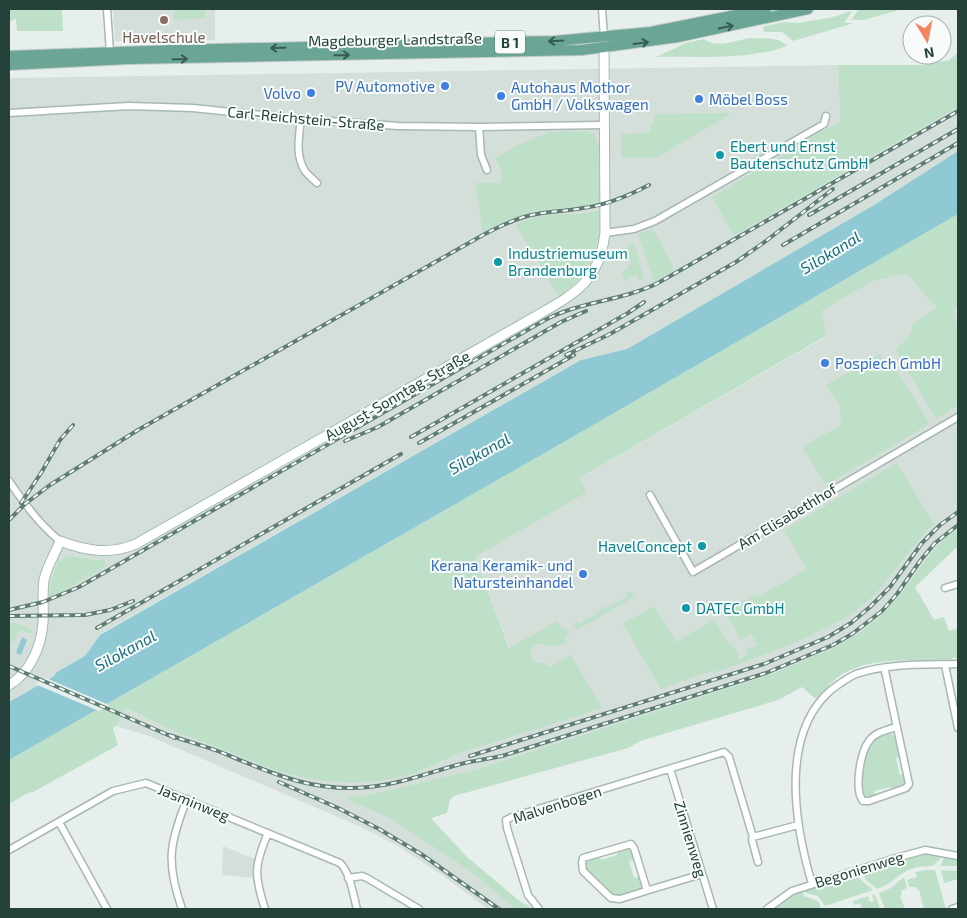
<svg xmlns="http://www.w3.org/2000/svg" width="967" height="918" font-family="'Exo 2',sans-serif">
  <rect width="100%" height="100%" fill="#e6efeb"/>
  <path fill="#d4dfda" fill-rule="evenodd" d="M113 9H215V40L115 41Z
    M838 65 840 121 833 126 734 236 958 107V151L874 205 627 349 581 360 100 634 85 656 57 672 54 677 9 702V78ZM86 559 103 560 49 598 52 575 56 564 61 560Z
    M906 274 943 315 958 307V529L947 536 923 563 899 596 877 619 856 635 834 647 775 673 477 769 372 794 345 798 391 819 470 871 515 909H488L442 875 398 846 361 827 149 736 116 726 126 708 175 732 222 749 276 771 308 779 416 773 460 753 513 657 469 541 826 337 822 311 873 281Z
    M223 846 255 859V878L222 875Z"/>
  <path fill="#bfe0c8" d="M9 9H62L63 29V31H17L16 19 9 22Z
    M174 9H205L206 18 174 20Z
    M859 9H903L863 20H851Z
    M851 11V13L844 23H854L793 41 782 32H764L763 27 783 22 799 23 833 17Z
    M750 38C762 39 778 36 787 46 746 61 699 56 656 57L686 43 704 39C715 49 737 40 750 38Z
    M958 53V107L734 236 712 197 840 121 838 65H924L949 60Z
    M732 113 661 155 653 158H623L621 157V134L650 133V125H654V114Z
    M588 131 594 134 599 145 600 197 598 204C573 208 546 208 522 215 508 219 496 226 483 233L475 183H501L502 171 495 158 518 145 549 132Z
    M599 210C601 249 592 274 559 296L515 224 536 217 555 214H579Z
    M958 214V307L953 310 958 329V405L936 419 896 351C902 341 912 337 912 325L936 307 906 274 873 281 822 311 826 336 579 478 587 492 475 557 509 648 557 621 562 629 565 628 569 635 565 638 566 643 557 646 536 644 531 649V659L536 663H545L549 667 571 655 602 708 460 753 416 773 380 781 350 783 308 779 276 771 222 749 175 732 126 708 116 726 113 728 118 745 33 792 28 793 9 804V760L576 435Z
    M653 229 675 270 654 282 638 234Z
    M634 242 644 280H639L635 274 625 281 621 274 631 264 627 247Z
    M880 354 884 362 895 367 928 421V425L831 482 825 483 802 447 841 425 840 406 826 385Z
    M897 463 934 524 926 531 876 594 846 618 797 642 745 662 718 671 704 673 661 689 623 624 654 606 676 642 714 620 731 646 733 645 739 655 738 660 748 654 746 650 757 645 751 634 741 640 725 612 756 594 758 597 807 569 784 530Z
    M958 529V546L915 587 934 620 944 617 949 631 958 628V658H952V661C916 661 870 655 838 677 830 683 823 692 816 699L802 687 778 700 640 741 628 748 454 796 450 800 447 813 431 818 467 857 522 903 528 905 532 909H515L470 871 391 819 344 798 372 794 477 769 775 673 834 647 856 635 877 619 899 596 923 563 947 536Z
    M69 556 97 560H104L107 566 49 599C50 585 52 571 59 559L61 560Z
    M627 592H631L634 597 577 630 574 625 575 622 578 621 577 625 599 612 601 607 604 605V610L626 597Z
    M9 623H16L32 629 31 634 19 630 14 641 9 643Z
    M891 733 896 738 900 756 896 758 900 775 904 774 905 784 903 787 892 790 891 787 874 791 875 795C871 797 867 798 864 795 856 789 865 750 871 743 876 737 883 734 891 733Z
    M627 848 632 851 634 860 629 861 634 878 640 877 642 887 640 890 620 897 613 895 586 870C585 859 589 858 599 855L601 860 617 855 616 850Z
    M920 854H928L941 856C934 871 927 864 914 868 899 872 892 885 877 889L866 880 862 872Z
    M945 856 958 859V866H940Z
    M926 870H935L946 909H924L919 890H917L916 887H909L907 880 917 877 915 872Z
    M941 870 958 871V879L944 883Z
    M858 873 860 879 873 890 825 906 818 896 806 893 805 890Z
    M904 877 907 888 901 891 902 895 900 896 905 909H885L879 893 891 888Z
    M802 891 804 896 818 901 821 907 816 909H774L786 899Z
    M875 894 880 909H862L860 903 854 905 853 901 868 896 870 902 874 901 872 895Z"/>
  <path fill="#8ec9d4" d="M958 151V214L576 435 9 760V702L53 677 57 672 85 656 100 635 581 360 627 349 874 205Z
    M22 637 27 640 21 655 16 653Z"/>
  <path fill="#e6efeb" d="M46 678 109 705 99 711 35 684Z"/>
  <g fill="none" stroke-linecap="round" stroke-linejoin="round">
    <g stroke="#a8b8b2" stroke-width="9">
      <path id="street" d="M107 9 110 52
        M602 9 604 37
        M9 113 129 106 193 108 301 119 398 126 479 127 603 125
        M301 119C299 136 295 156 305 171 308 175 313 179 317 183
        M479 127 481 155 487 170
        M605 233 634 229 655 221 824 124 826 116
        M9 481C24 503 39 524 60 541
        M650 495 693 572 958 417
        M945 588 958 584
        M945 665 958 728
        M886 668 885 671 909 784 906 788 869 801H863C854 790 860 753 869 741 875 732 887 730 896 727
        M670 769 713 909
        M59 822 107 909
        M753 837 752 840 758 862
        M9 850 113 791 146 783 340 863C351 874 353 895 357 909
        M348 878 362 876 367 878 419 909
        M812 884C795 826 779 735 831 690 839 684 847 678 856 674 888 663 925 665 958 664
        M649 890 620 899 611 898 583 871 582 862 583 858 631 844 634 848 646 887 649 890 702 874
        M182 909C166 863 169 844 187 799
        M265 909C254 875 254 866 268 833
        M539 909 528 895 507 828 506 820 512 817 724 752 729 757 753 837 798 825
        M767 909 792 891 896 858 925 850 958 856
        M952 909 958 907"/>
    </g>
    <g stroke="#a4bbb3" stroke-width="11">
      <path id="secondary" d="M9 685C30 673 41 647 43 623 44 609 42 594 44 580 47 566 55 554 60 541 86 551 110 555 136 544L538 315C576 293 600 280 605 233L604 48"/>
    </g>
    <g stroke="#c2cac8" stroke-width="12">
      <path id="primary" d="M9 56 175 50 555 41 651 32 766 9
        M9 65 128 59 582 50 678 37 808 9"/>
    </g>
    <use href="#street" stroke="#fff" stroke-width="6"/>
    <use href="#secondary" stroke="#fff" stroke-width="9"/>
    <use href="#primary" stroke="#6aa596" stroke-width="10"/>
    <g stroke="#5f7d75" stroke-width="4">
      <path id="rail" d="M809 215 958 129
        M783 245 958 143
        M566 355 610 334 736 262 766 241 833 189
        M411 437 628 313 644 302
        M345 441 378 427 561 322 586 311
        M419 443 574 355
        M21 503 41 473 60 440 73 425
        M9 520 25 504 50 485 138 430 483 235C500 226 518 217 537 214 552 211 568 211 583 208 607 205 628 196 649 185
        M9 610 43 602 79 587 545 320C581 301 622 301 658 283L958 111
        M9 616 85 615 110 610 133 601
        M97 628 401 454
        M9 666 175 738
        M169 735C186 741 205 746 223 753 271 773 314 793 369 787 400 784 428 773 457 765 472 761 487 759 502 756L766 673 833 645 852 634 882 611 897 594 920 561 935 543 958 525
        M470 756 764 664 828 637 851 623 870 607 890 587 922 543 940 525 958 512
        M279 782 338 808 379 829 421 854 499 909"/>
    </g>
    <use href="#rail" stroke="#f7fbf9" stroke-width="2" stroke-dasharray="5.5" stroke-linecap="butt"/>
  </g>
  <defs><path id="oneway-shaft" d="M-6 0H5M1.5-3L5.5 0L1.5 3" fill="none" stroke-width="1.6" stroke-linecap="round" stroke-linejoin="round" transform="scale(1.25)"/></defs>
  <g stroke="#365b51">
    <use href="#oneway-shaft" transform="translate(726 27) rotate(-12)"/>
    <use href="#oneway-shaft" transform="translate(556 41) rotate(177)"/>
    <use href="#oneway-shaft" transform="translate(641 43) rotate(-8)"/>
    <use href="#oneway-shaft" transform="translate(278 48) rotate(179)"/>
    <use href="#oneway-shaft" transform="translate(342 55) rotate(-1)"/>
    <use href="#oneway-shaft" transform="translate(180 59) rotate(-1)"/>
  </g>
  <circle fill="#8d6e63" stroke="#f7fbf9" stroke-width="2" cx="164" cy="20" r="5"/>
  <g fill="#3f7fe0" stroke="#f7fbf9" stroke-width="2">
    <circle cx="445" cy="86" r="5"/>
    <circle cx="311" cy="93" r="5"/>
    <circle cx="501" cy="96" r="5"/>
    <circle cx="699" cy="99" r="5"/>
    <circle cx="825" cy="363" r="5"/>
    <circle cx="583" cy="574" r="5"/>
  </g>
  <g fill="#0f9aa8" stroke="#f7fbf9" stroke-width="2">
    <circle cx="720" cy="155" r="5"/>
    <circle cx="498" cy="262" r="5"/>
    <circle cx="702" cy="546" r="5"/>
    <circle cx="686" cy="608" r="5"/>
  </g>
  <g text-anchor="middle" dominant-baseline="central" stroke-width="4" stroke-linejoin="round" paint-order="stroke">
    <rect fill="#f7fbf9" stroke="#637a73" stroke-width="1" x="495" y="30.5" width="30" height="23" rx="4"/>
    <g font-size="14" font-weight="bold" fill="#24423a">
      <text x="510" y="42">B 1</text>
    </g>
    <g font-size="15" fill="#785e54" stroke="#f7fbf9">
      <text x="164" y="37">Havelschule</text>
    </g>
    <g font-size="15" fill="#24423a" stroke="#f7fbf9">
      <text transform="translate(395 39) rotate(-1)">Magdeburger Landstraße</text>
      <text transform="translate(306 118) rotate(5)">Carl-Reichstein-Straße</text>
      <text transform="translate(397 395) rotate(-30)">August-Sonntag-Straße</text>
      <text transform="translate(787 516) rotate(-31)">Am Elisabethhof</text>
      <text transform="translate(194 802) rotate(22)">Jasminweg</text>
      <text transform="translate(557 804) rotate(-18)">Malvenbogen</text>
      <text transform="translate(691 839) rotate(73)">Zinnienweg</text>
      <text transform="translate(859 869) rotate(-17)">Begonienweg</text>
    </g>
    <g font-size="15" fill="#366cbe" stroke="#f7fbf9" text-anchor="end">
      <text x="435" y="86">PV Automotive</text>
      <text x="511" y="87" text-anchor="start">Autohaus Mothor<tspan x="511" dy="17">GmbH / Volkswagen</tspan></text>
      <text x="301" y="93">Volvo</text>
      <text x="709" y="99" text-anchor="start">Möbel Boss</text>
      <text x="835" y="363" text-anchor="start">Pospiech GmbH</text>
      <text x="573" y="565">Kerana Keramik- und<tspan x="573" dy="17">Natursteinhandel</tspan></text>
    </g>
    <g font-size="15" fill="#0d838f" stroke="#f7fbf9" text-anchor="start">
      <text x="730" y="146">Ebert und Ernst<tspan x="730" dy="17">Bautenschutz GmbH</tspan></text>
      <text x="508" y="253">Industriemuseum<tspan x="508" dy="17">Brandenburg</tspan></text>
      <text x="692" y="546" text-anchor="end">HavelConcept</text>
      <text x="696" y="608">DATEC GmbH</text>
    </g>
    <g font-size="16" font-style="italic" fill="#1c6f80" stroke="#f7fbf9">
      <text transform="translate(830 252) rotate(-31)">Silokanal</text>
      <text transform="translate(479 453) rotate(-29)">Silokanal</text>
      <text transform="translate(125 650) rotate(-29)">Silokanal</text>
    </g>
  </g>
  <rect width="967" height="918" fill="none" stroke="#24423a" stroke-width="20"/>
  <g transform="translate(927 40) rotate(170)"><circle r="24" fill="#f7fbf9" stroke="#a3b1ad"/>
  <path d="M0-4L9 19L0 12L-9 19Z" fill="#f4845f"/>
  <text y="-8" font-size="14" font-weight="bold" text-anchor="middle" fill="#24423a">N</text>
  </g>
</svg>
